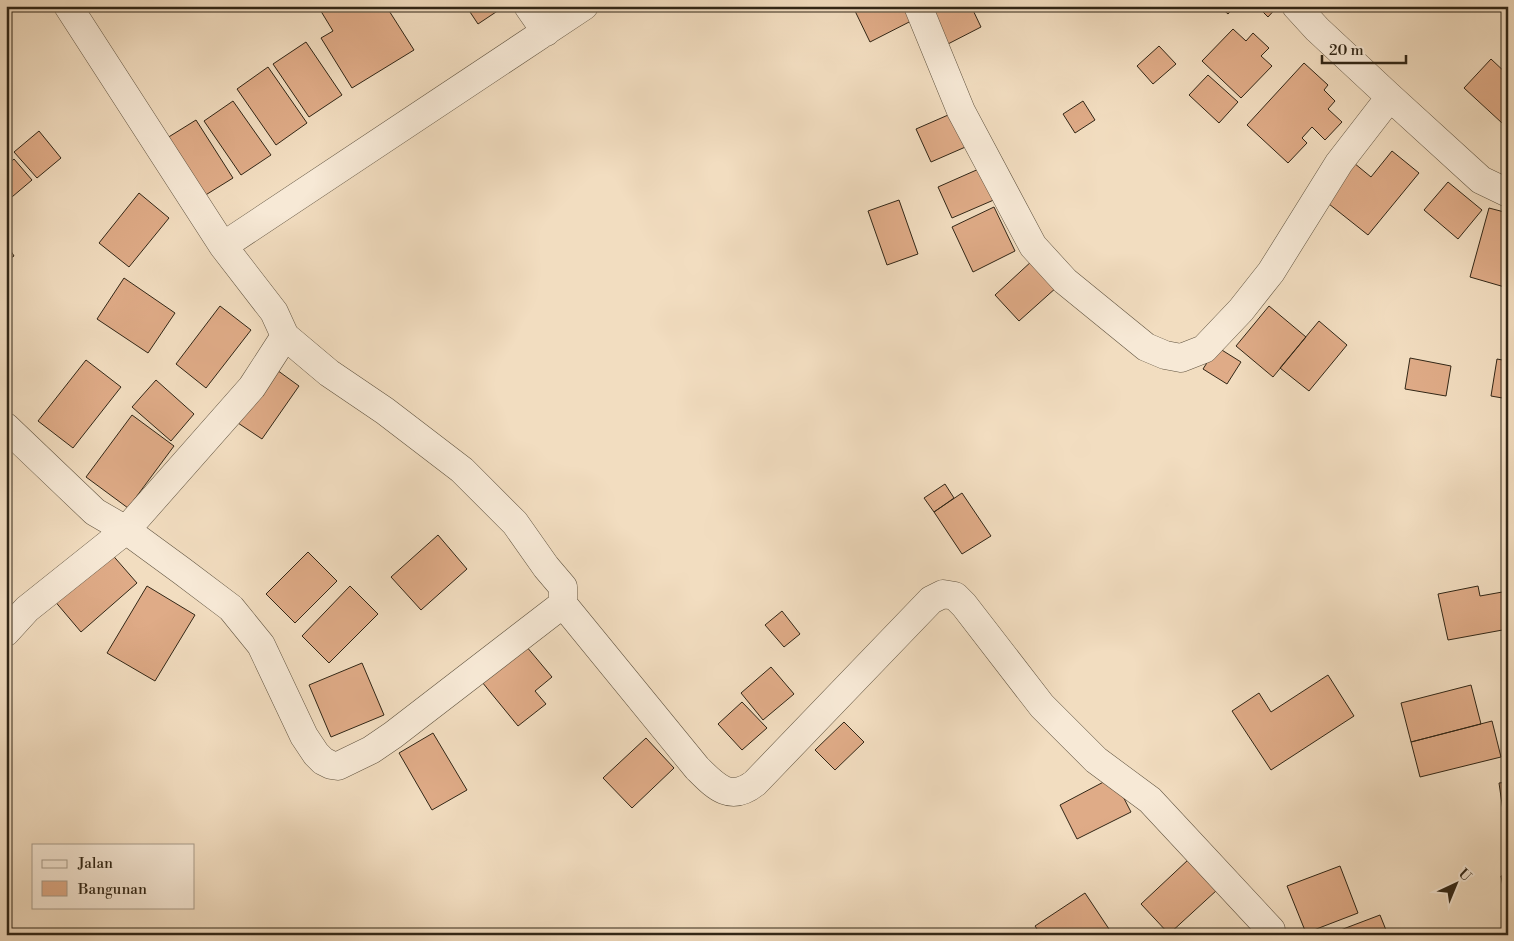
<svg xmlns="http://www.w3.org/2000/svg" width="1514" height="941" font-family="'Libre Bodoni',serif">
  <rect width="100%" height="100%" fill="#f2ddc0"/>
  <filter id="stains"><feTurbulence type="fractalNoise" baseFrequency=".004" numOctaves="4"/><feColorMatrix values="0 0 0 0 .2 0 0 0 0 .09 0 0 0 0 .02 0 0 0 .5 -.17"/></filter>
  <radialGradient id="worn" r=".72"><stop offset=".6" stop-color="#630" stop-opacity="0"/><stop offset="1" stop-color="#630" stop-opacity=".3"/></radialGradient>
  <path fill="#dfab87" stroke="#312616" d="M322 6H386L414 50 352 88 321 38 333 31 319 8Z
    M466 6H505L478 24Z
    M865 6H911L917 18 870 42 855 11Z
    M940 6H971L981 27 946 45 929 12Z
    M1219 6H1235L1228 14Z
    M1257 6H1278L1268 17Z
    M1233 29 1246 41 1253 33 1269 48 1261 56 1272 66 1241 98 1202 61Z
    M306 42 342 95 309 117 273 64Z
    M1159 46 1176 64 1153 84 1137 66Z
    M1491 59 1508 75V117L1502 123 1464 88Z
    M1304 63 1328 85 1324 90 1335 101 1328 109 1342 122 1325 140 1312 127 1302 138 1307 143 1288 163 1247 125Z
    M268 67 307 123 276 145 237 89Z
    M1208 75 1238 102 1219 123 1189 95Z
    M233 101 271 155 241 175 204 121Z
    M1083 101 1095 120 1075 133 1063 114Z
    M955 112 970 145 931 162 916 129Z
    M196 120 233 178 204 196 167 138Z
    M39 131 61 158 37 178 14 152Z
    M1392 151 1419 173 1368 235 1324 200 1354 163 1371 177Z
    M14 159 32 180 6 202V166Z
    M981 168 996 199 952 218 938 187Z
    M1448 182 1482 210 1458 239 1424 210Z
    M139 193 169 218 129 267 99 243Z
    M899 200 918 254 887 265 868 211Z
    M994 207 1015 251 973 272 952 227Z
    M1489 208 1508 213V288L1470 277Z
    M6 243 14 256 6 261Z
    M1033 260 1057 287 1019 321 995 295Z
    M124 278 175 313 148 353 97 319Z
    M220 306 251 330 206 388 176 364Z
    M1269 306 1306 337 1273 377 1236 346Z
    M1319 321 1347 345 1309 391 1280 368Z
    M1217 347 1241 362 1227 384 1203 369Z
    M1410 358 1451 366 1446 396 1405 389Z
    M1497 359 1508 361V399L1491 396Z
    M86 360 121 387 73 448 38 421Z
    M270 365 299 386 262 439 232 419Z
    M156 380 194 414 171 441 132 407Z
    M132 415 174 446 128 508 86 477Z
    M945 484 954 498 934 512 924 498Z
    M962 493 991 536 962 554 934 512Z
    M438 535 467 569 421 610 391 577Z
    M109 551 137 583 81 632 53 599Z
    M308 552 337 581 295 623 266 594Z
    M147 586 195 615 155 681 107 653Z
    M350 586 378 614 329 663 302 636Z
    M1478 586 1480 596 1508 591V629L1448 640 1438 594Z
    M782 611 800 634 784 647 765 625Z
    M526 646 552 677 535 691 546 704 518 726 482 682Z
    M362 663 384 715 331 737 309 685Z
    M771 667 794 694 763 720 741 693Z
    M1328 675 1354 716 1271 770 1232 711 1259 693 1271 712Z
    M1471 685 1481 724 1411 742 1401 703Z
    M742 702 767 728 742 750 718 724Z
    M1492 721 1501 757 1420 777 1411 742Z
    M844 722 864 742 835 770 815 750Z
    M433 733 467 790 432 810 399 753Z
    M646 738 674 768 632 808 603 778Z
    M1113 777 1131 812 1077 839 1060 805Z
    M1508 782V839H1507L1499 783Z
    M1189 859 1217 890 1169 934 1141 904Z
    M1340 866 1358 913 1306 933 1287 886Z
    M1508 875V909H1507L1501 876Z
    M1085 893 1113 935H1041L1035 926Z
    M1380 915 1388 935H1331L1330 934Z"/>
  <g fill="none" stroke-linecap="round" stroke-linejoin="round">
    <g stroke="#615440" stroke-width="29">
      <path id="street" d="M68 6 223 246 584 6
        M528 6 546 32
        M918 6 961 111 1033 246 1065 281 1146 347 1165 355 1181 358 1204 349 1241 310 1271 272 1339 163 1390 97
        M1296 6 1317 29 1390 97 1481 180 1508 193
        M223 246 274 312 285 336 252 387 126 530 182 571 231 608 261 645 304 736 316 754 323 761 331 765 338 766 371 750 393 735 563 604V587L546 567 515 523 462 470 385 411 329 373 285 336
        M6 427 95 512 126 530 27 609 6 632
        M563 604 697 768C715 786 730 803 755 783L931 600 943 594 955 596 964 605 1042 706 1096 760 1150 800 1271 930"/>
    </g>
    <use href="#street" stroke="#f7e9d6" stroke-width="28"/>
  </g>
  <rect width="1514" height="941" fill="none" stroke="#f2ddc0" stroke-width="25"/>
  <rect x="8" y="8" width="1499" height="926" fill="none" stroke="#312616" stroke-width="2.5"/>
  <rect x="12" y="12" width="1489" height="916" fill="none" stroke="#312616"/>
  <rect x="32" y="844" width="162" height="65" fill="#f7e9d6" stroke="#a89b89"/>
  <rect x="42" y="860" width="25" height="8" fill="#f7e9d6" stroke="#a89b89"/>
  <text x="78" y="868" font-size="15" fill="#312616">Jalan</text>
  <rect x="42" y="881" width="25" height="15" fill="#dfab87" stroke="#a89b89"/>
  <text x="78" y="894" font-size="15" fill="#312616">Bangunan</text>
  <g transform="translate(1456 884) rotate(44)" stroke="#f7e9d6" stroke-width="4" paint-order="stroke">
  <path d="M0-4L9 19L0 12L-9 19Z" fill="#312616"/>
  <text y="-8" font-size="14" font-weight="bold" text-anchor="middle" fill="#312616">U</text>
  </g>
  <path d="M1322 55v8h84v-8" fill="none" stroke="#312616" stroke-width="2.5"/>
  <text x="1329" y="55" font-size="15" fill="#312616" stroke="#f7e9d6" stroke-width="4" paint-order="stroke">20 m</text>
  <rect width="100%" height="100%" filter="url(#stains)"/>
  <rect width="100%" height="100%" fill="url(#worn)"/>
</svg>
